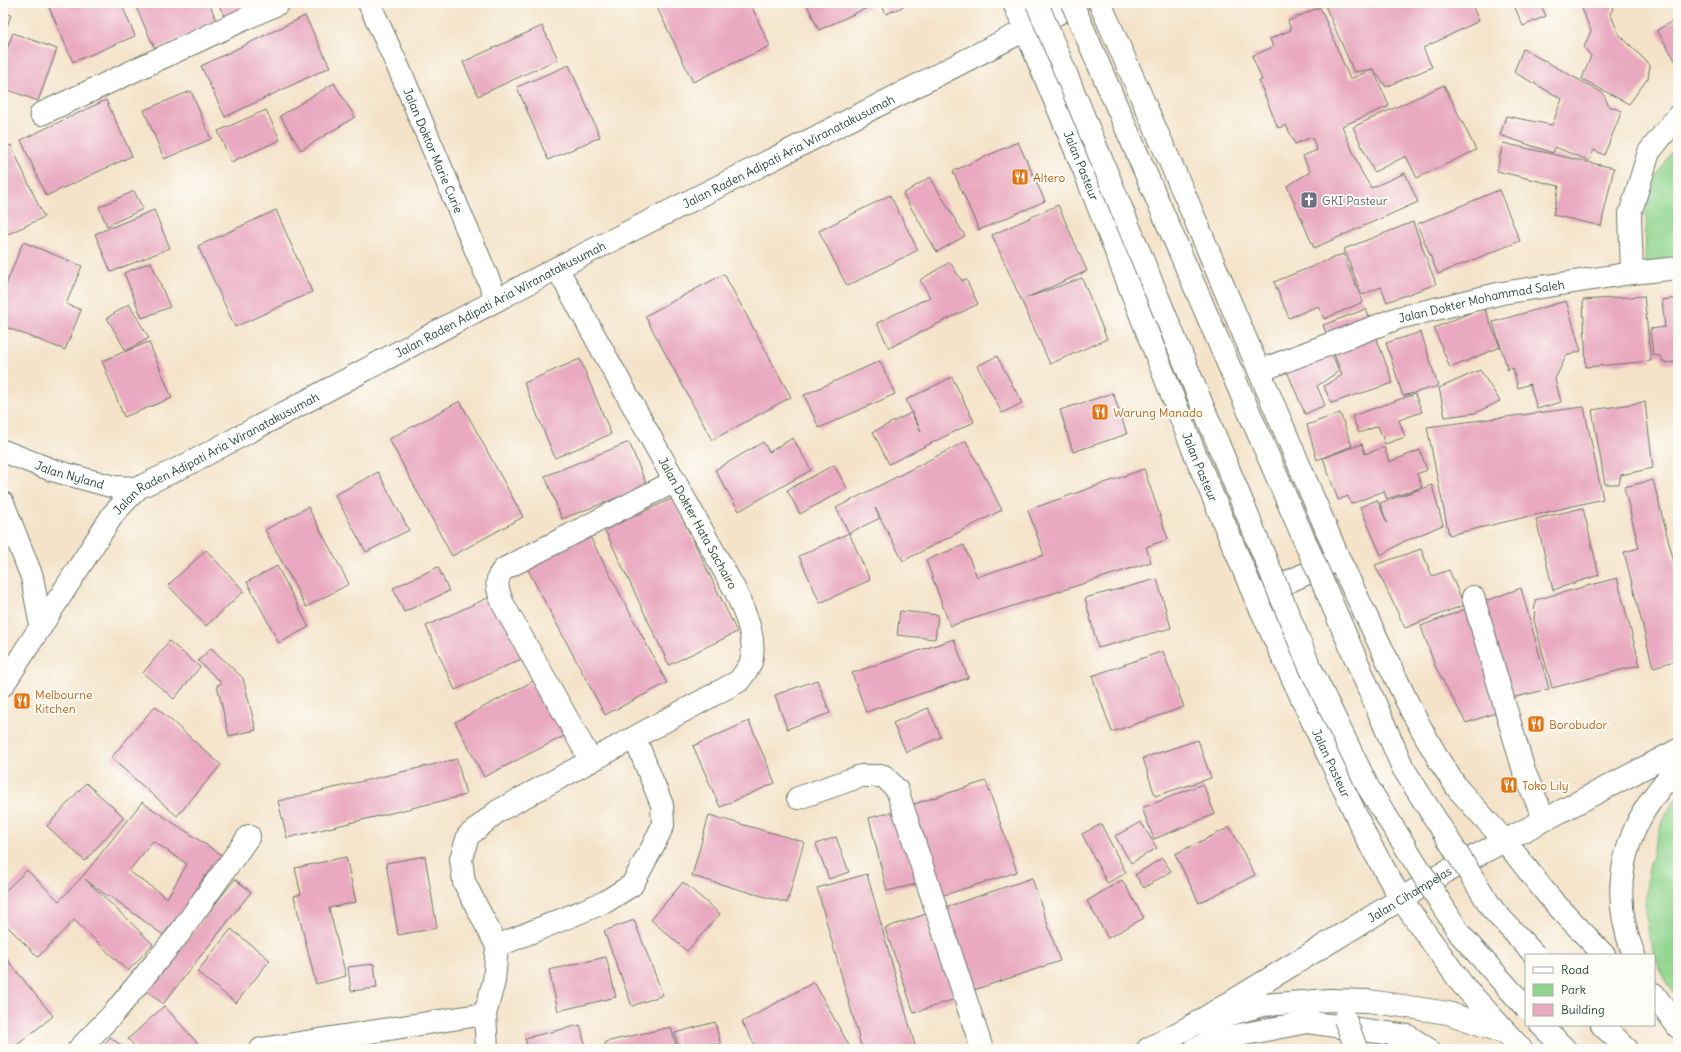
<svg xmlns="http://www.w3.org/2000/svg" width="1681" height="1052" font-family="Delius,sans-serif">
  <rect width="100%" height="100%" fill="#fdfcf7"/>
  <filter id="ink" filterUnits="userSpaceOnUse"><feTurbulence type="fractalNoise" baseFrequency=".025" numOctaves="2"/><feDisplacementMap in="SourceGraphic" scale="8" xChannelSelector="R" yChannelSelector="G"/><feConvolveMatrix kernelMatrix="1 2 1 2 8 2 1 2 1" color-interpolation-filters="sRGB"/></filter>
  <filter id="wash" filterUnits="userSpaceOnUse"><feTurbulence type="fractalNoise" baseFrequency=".012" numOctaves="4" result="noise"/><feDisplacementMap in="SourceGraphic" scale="16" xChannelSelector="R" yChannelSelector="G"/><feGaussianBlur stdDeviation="0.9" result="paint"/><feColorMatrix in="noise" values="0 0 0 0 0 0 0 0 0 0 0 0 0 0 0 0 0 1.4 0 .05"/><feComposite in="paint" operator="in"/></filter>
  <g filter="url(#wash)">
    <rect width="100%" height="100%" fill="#f4e3c9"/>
    <path fill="#91d68f" stroke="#588a62" d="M1678 143V261L1645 265 1647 190Z
      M1678 797V1000C1669 986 1660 971 1655 956 1641 917 1644 874 1658 835 1662 823 1669 806 1678 797Z"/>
    <g id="blocks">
      <path fill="#e9a9c0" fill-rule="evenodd" d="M52 3H121L135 36 73 62 48 5Z
        M134 3H209L217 22 155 49Z
        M218 3H258L225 18Z
        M655 3H750L770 46 693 82Z
        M806 3H870L871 6 819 30Z
        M881 3H911L886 14Z
        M1324 3H1471L1479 21 1423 48 1432 67 1386 87 1373 69 1389 106 1342 126 1361 171 1371 188 1405 173 1418 202 1314 248 1287 186 1310 172 1303 156 1317 150 1312 137 1295 144 1286 125 1278 128 1259 81 1262 80 1252 56 1273 47 1270 39 1291 30 1288 21 1320 7 1350 79 1373 69 1354 72Z
        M1513 3H1540L1546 16 1523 26Z
        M1594 3H1611L1613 10 1610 13 1619 34 1650 65 1648 78 1629 104 1582 79 1591 56 1584 47 1591 31 1582 9Z
        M3 12 11 15 3 38Z
        M305 16 330 67 225 117 201 66Z
        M1678 18V65L1657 30Z
        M542 26 558 59 478 96 463 62Z
        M13 33 57 49 38 101 3 88V59Z
        M1523 49 1603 93 1609 106 1622 111 1604 155 1594 150 1589 161 1555 147 1553 153 1500 135 1506 116 1552 125 1562 99 1514 72Z
        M569 65 600 137 548 160 517 87Z
        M334 83 355 117 301 150 280 116Z
        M1444 85 1476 150 1417 178 1406 156 1374 172 1353 127Z
        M191 91 211 139 164 159 144 110Z
        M106 100 132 156 46 196 21 140Z
        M266 110 280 140 231 162 218 131Z
        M1018 142 1045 201 979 230 953 171Z
        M1503 143 1614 168 1601 226 1553 215 1559 186 1497 171Z
        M11 145 44 217 4 236 3 233V148Z
        M930 177 965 236 937 252 903 194Z
        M1499 190 1520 241 1438 274 1417 224Z
        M134 191 143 209 107 226 99 207Z
        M890 195 918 250 847 286 819 231Z
        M1058 205 1087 271 1026 298 1082 278 1107 339 1050 364 992 235Z
        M154 210 170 248 111 272 95 234Z
        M276 210 312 292 235 327 198 246Z
        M1413 222 1436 284 1387 302 1381 287 1362 295 1344 249Z
        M23 242 82 266 66 304 81 310 65 350 3 326V292Z
        M1343 254 1363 302 1324 319 1318 306 1289 318 1274 282Z
        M151 262 170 307 142 318 124 273Z
        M950 262 962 281 966 279 978 304 889 348 877 323 930 297 920 280Z
        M724 274 791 397 712 440 645 316Z
        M1644 296 1651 361 1586 367 1583 300Z
        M1678 298V362L1664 363 1660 356 1653 355 1650 329 1665 327 1662 300Z
        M1566 301 1581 351 1566 356 1555 379 1561 402 1537 409 1530 384 1518 388 1513 368 1508 370 1493 322Z
        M129 304 149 338 126 351 149 342 172 398 124 417 102 361 126 351 107 318Z
        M1484 307 1500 347 1450 368 1434 328Z
        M1366 309 1393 383 1331 403 1324 386 1342 375 1323 325Z
        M1421 332 1438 386 1403 396 1386 343Z
        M1330 349 1339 371 1317 386 1325 405 1305 414 1281 357Z
        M997 356 1022 403 1002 413 977 366Z
        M580 359 611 434 555 458 524 383Z
        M880 361 895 394 819 428 804 395Z
        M1480 370 1500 401 1475 413 1445 417 1439 388Z
        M952 377 974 422 889 464 873 432 911 413 921 431 906 400Z
        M1113 393 1127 434 1073 452 1060 410Z
        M1415 394 1422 412 1399 420 1405 437 1385 444 1378 426 1359 433 1352 416Z
        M460 401 523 517 452 556 389 439Z
        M1645 402 1653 468 1621 475 1619 484H1605L1592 410Z
        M1584 407 1603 499 1449 535 1427 427Z
        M1340 413 1352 446 1317 460 1307 425Z
        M793 438 811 470 739 511 715 470 763 442 769 452Z
        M966 441 1002 510 903 561 875 508 880 518 849 533 870 580 820 603 799 556 849 533 836 508Z
        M629 442 647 486 562 519 545 476Z
        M1362 444 1365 454 1384 447 1389 462 1420 450 1427 470 1417 474 1422 487 1387 499 1384 491 1351 504 1348 496 1338 500 1323 458Z
        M834 465 847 488 800 514 787 490Z
        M1144 469 1168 539 1146 547 1151 562 950 626 926 560 964 545 977 577 1044 555 1028 510Z
        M378 472 409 530 366 552 335 495Z
        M1653 480 1678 578V660L1653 667 1624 552 1639 548 1624 487Z
        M1432 485 1443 525 1403 542 1381 555 1360 507 1377 500 1387 523 1380 503Z
        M673 498 737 632 669 665 605 530Z
        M308 507 349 584 306 607 265 530Z
        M1583 508 1599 575 1553 590 1536 519Z
        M589 535 667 683 605 715 527 568Z
        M1421 549 1432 576 1449 570 1464 605 1405 628 1375 565Z
        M206 550 244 591 206 626 168 585Z
        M277 566 309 627 279 643 247 582Z
        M438 567 449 591 404 612 393 588Z
        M1617 578 1640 665 1552 688 1534 620 1535 600Z
        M1157 579 1171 628 1098 648 1085 598Z
        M1521 588 1549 689 1507 699 1483 602Z
        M492 596 521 659 455 690 426 626Z
        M1466 609 1501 711 1466 723 1435 666 1421 626Z
        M900 611 938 615 935 639 897 635Z
        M954 639 968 678 866 712 852 673Z
        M169 641 200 667 174 699 143 673Z
        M211 648 243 678 256 730 229 736 217 685 222 683 198 661Z
        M1163 651 1184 707 1112 732 1092 676Z
        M537 679 566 735 484 777 455 722Z
        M817 680 830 713 787 729 775 695Z
        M155 706 221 765 177 816 111 758Z
        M928 708 941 737 906 752 893 723Z
        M749 721 775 783 720 807 693 746Z
        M1198 740 1211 778 1155 796 1143 758Z
        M457 759 466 795 287 838 278 801Z
        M986 781 1017 872 941 896 911 805Z
        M86 783 124 817 85 861 47 826Z
        M1203 784 1215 814 1154 839 1142 808Z
        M142 802 223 856 208 878 205 875 175 927 171 925 163 935 109 895 108 897 85 879 153 944 128 971 74 920 38 957 3 922V893L27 870 59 901 82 877ZM153 841 187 864 167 898 129 871Z
        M899 810 917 884 887 891 869 818Z
        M709 815 804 842 787 903 692 876Z
        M1141 822 1157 848 1131 863 1115 836Z
        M1101 824 1126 873 1107 883 1082 834Z
        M1230 827 1255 875 1199 903 1175 854Z
        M836 837 849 872 829 879 816 844Z
        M425 856 437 928 398 935 386 863Z
        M346 857 356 902 329 908 346 976 316 984 294 896 301 894 295 868Z
        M1162 858 1171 871 1144 888 1135 875Z
        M867 874 916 1049H862L817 888Z
        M1032 878 1060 961 968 992 940 909Z
        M235 879 251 892 163 1004 147 991Z
        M1122 880 1144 918 1108 938 1087 901Z
        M683 882 720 914 687 951 651 920Z
        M926 914 955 999 914 1013 885 928Z
        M634 920 663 995 632 1006 604 931Z
        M231 929 270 960 236 1003 197 972Z
        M5 957 53 1016 12 1049H3V959Z
        M606 957 616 997 558 1011 549 970Z
        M374 964 377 988 351 991 348 967Z
        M814 982 851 1049H757L742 1022Z
        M164 1006 192 1037 203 1049H137L128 1039Z
        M715 1022 722 1049H679L675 1033Z
        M580 1025 586 1049H528L525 1038Z
        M671 1027 677 1049H606L605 1042Z
        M110 1037 126 1049H101Z"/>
    </g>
  </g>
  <g filter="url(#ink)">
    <use href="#blocks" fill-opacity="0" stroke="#6a7768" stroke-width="1"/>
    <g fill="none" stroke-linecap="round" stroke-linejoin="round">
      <g stroke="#6a7768" stroke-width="24">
        <g id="minor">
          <path id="s1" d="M369 3 404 80 497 300"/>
          <path d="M41 114 279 3"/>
          <path d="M1632 273 1630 214 1649 152 1678 116"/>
          <path id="s2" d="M1259 371 1398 318 1502 293 1632 273 1678 268"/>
          <path d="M1473 597 1524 771 1544 819"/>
          <path d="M591 761 503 604C498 591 493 580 504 569L675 481"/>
          <path d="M798 798 861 776H884L897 790 982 1049"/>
          <path d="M497 946 605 902 632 885 653 846 663 825 662 805 635 738"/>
          <path d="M79 1049 113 1014 179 934 249 836"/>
          <path d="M261 1049 485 1014"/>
          <path d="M487 1049 485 1014 494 981 497 946 464 882 461 859 468 836 498 811 739 681C743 675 749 668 751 662 757 638 745 614 736 592L557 268"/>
          <path d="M1195 1049 1214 1040 1307 1022 1408 1036 1428 1049"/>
        </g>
      </g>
      <g stroke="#6a7768" stroke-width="24">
        <g id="major">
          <path id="s3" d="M3 451 52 470 114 487 138 488"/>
          <path d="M3 503 32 577 41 627"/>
          <path id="s4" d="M3 685 114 513 138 488 188 464 557 268 785 153 1078 3"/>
          <path id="s5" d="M1148 1049 1193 1025 1447 871 1678 750"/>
        </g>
      </g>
      <g stroke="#6a7768" stroke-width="24">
        <g id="highway">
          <path id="s6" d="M1014 3 1084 170 1195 454 1255 597 1367 839 1401 899 1462 984 1521 1049"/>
          <path d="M1100 3 1186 198 1339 559 1412 712 1440 762 1458 789 1505 841 1550 898 1604 955"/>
          <path d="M1259 595 1334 561"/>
          <path d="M1634 955C1606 885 1626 820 1678 768"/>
          <path d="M1654 994 1678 1027"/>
          <path d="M1193 1025 1263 1005 1330 1000 1369 1001 1448 1013 1503 1032"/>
          <path d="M1541 1025 1565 1049"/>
          <path d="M1602 1025 1627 1049"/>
        </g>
      </g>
      <use href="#minor" stroke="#fff" stroke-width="22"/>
      <use href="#major" stroke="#fff" stroke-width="22"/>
      <use href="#highway" stroke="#fff" stroke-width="22"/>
      <g stroke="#6a7768" stroke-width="24" stroke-linecap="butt">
        <path id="minor-bridge" d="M1345 1019 1356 1048"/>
      </g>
      <g stroke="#6a7768" stroke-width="24" stroke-linecap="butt">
        <path id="highway-bridge" d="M1037 3 1309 665 1368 787 1460 934 1526 1008
          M1072 3 1403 768 1493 910 1535 955"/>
      </g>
      <use href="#minor-bridge" stroke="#fff" stroke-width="22"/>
      <use href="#highway-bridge" stroke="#fff" stroke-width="22"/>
    </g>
  </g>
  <defs>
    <g id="restaurant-square" transform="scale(0.9)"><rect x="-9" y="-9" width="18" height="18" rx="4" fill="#e8710a" stroke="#fdfcf7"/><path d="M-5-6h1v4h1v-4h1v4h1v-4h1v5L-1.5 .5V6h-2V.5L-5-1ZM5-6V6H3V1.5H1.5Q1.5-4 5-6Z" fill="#fff"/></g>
    <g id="church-square" transform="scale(0.9)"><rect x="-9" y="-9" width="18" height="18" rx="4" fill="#6b7280" stroke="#fdfcf7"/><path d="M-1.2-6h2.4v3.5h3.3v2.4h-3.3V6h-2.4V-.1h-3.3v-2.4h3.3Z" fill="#fff"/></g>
  </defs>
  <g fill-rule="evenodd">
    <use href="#restaurant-square" x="1020" y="177"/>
    <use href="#church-square" x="1309" y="200"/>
    <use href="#restaurant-square" x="1100" y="412"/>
    <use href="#restaurant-square" x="22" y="701"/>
    <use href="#restaurant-square" x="1536" y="724"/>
    <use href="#restaurant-square" x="1509" y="785"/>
  </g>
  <g text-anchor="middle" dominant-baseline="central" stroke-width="4" stroke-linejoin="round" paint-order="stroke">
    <g font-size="12" fill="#1f3d34" stroke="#fdfcf7">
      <text stroke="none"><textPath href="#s1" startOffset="161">Jalan Doktor Marie Curie</textPath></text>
      <text stroke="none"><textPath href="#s4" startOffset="972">Jalan Raden Adipati Aria Wiranatakusumah</textPath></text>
      <text stroke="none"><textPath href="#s6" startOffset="176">Jalan Pasteur</textPath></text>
      <text stroke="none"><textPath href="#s4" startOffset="648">Jalan Raden Adipati Aria Wiranatakusumah</textPath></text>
      <text stroke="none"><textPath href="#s2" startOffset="234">Jalan Dokter Mohammad Saleh</textPath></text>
      <text stroke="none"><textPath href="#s4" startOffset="324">Jalan Raden Adipati Aria Wiranatakusumah</textPath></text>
      <text stroke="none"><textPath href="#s6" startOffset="500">Jalan Pasteur</textPath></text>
      <text stroke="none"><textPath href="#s3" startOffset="71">Jalan Nyland</textPath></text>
      <text transform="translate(698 523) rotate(61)">Jalan Dokter Hata Sachairo</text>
      <text stroke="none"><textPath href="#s6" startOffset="824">Jalan Pasteur</textPath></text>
      <text stroke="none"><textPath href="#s5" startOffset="304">Jalan Cihampelas</textPath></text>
    </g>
    <g font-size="12" fill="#c56008" stroke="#fdfcf7" text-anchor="start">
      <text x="1033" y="177">Altero</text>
      <text x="1113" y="412">Warung Manado</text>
      <text x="35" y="694">Melbourne<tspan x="35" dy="14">Kitchen</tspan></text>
      <text x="1549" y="724">Borobudor</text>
      <text x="1522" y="785">Toko Lily</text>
    </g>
    <g font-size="12" fill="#5b616d" stroke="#fdfcf7" text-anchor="start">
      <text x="1322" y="200">GKI Pasteur</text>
    </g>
  </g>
  <rect width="1681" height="1052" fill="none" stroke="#fdfcf7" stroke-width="16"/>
  <rect x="1525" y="954" width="130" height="72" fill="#fdfcf7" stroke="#a4b0a9"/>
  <rect x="1533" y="967" width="20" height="6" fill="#ffffff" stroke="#a4b0a9"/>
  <text x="1561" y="974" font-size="12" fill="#1f3d34">Road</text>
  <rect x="1533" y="984" width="20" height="12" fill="#91d68f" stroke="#a4b0a9"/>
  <text x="1561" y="994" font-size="12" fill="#1f3d34">Park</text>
  <rect x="1533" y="1004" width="20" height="12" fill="#e9a9c0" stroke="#a4b0a9"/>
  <text x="1561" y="1014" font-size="12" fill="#1f3d34">Building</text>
</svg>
